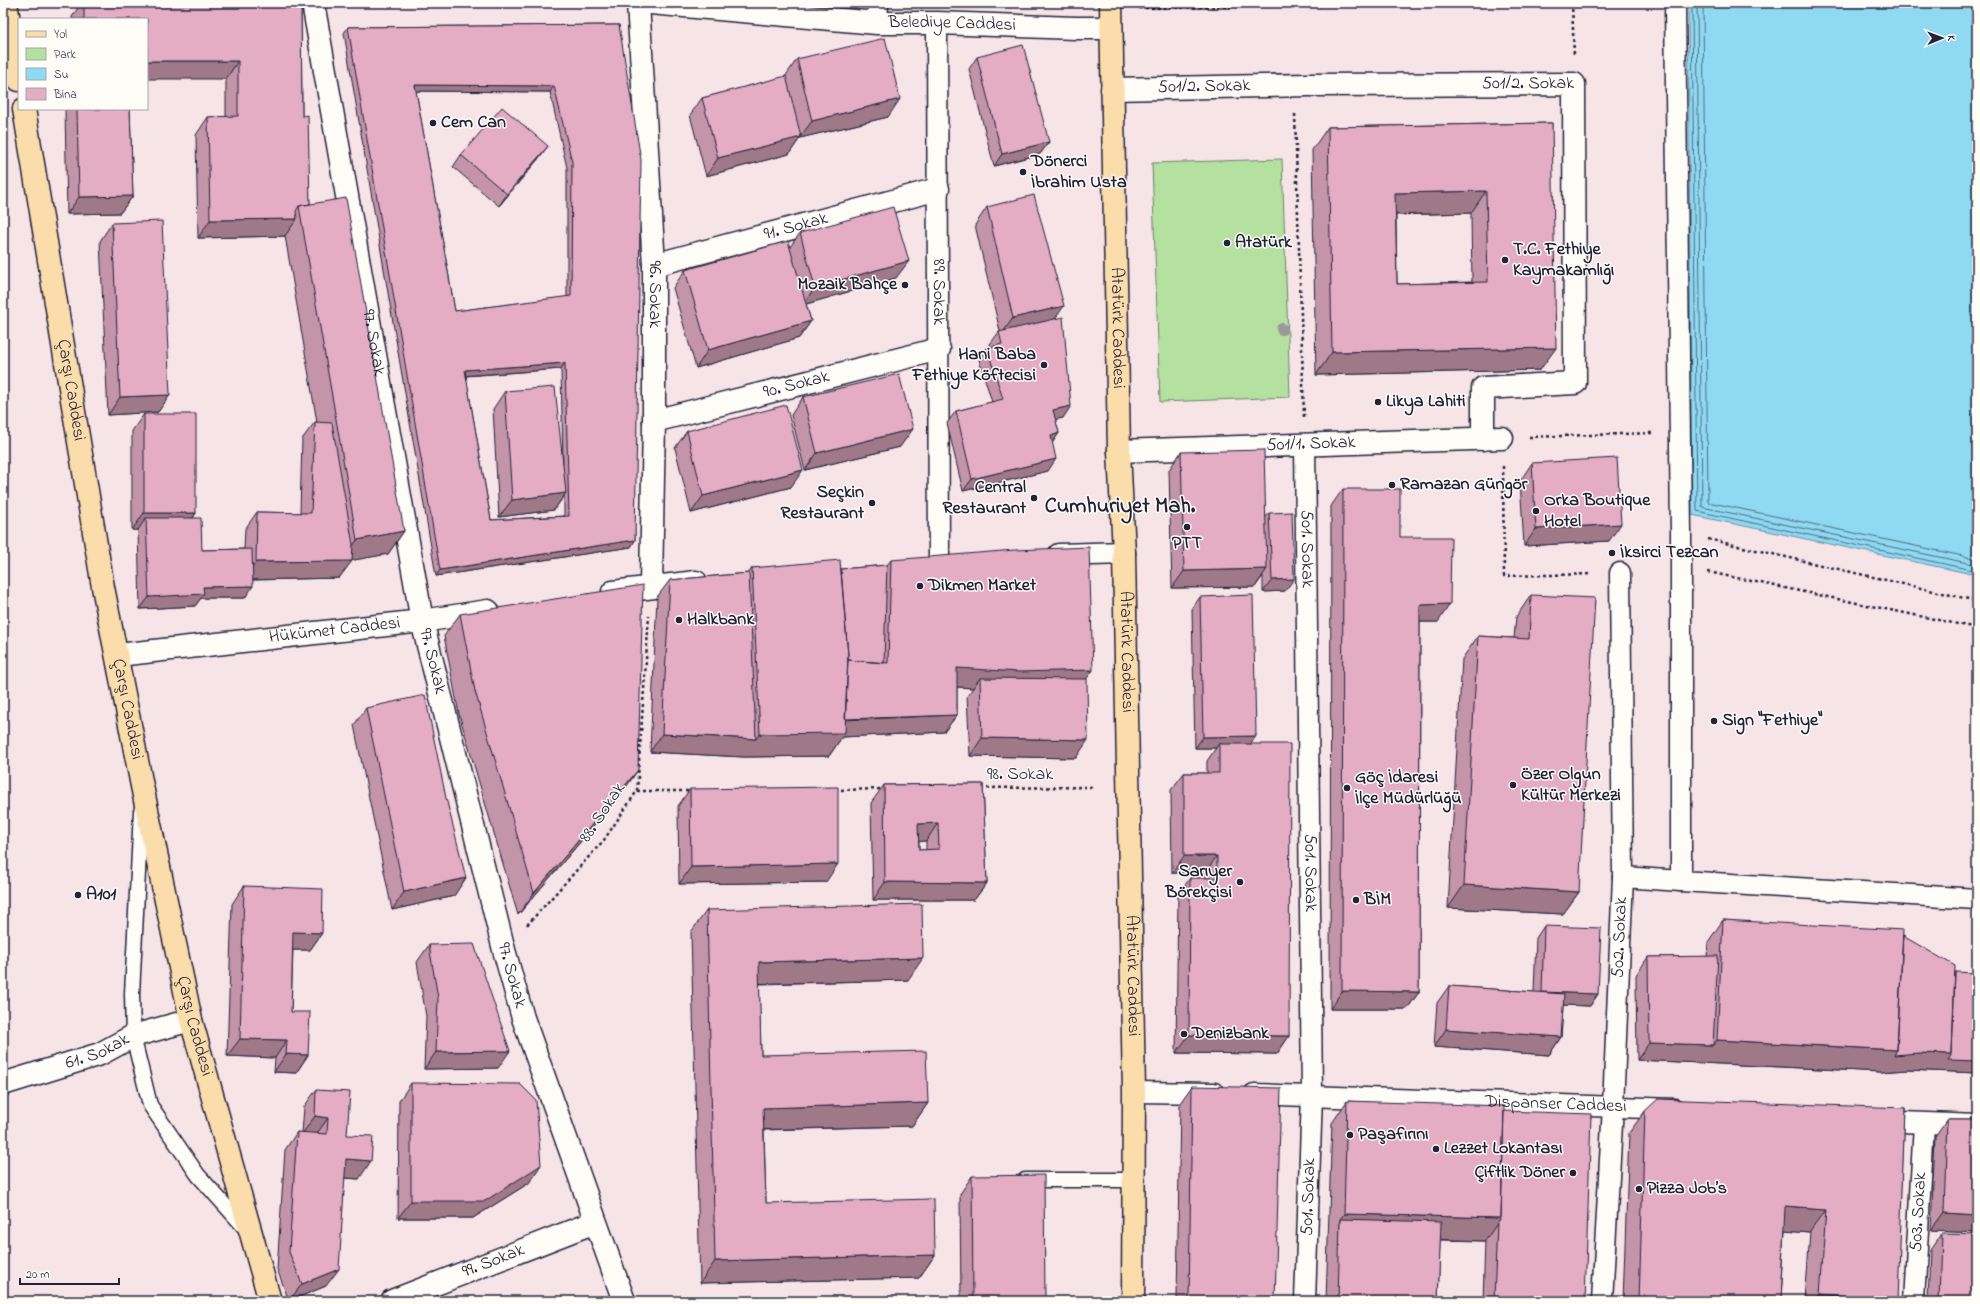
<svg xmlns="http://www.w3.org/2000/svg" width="1980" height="1304" font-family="'Indie Flower',sans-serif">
  <rect width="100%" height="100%" fill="#f6e4e7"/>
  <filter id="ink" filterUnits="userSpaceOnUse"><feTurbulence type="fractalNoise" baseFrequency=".025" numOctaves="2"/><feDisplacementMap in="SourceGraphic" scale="8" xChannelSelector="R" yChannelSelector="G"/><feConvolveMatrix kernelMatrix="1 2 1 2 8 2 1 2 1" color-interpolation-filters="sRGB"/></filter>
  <g filter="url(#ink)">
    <path fill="#b4e19f" stroke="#6b826d" d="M1282 159 1290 397 1160 402 1152 163Z"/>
    <path fill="#90d9f2" stroke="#6490a9" d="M1688 3H1977V575L1692 515Z"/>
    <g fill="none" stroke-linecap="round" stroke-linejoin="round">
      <path stroke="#4e6b84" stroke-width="1" d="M1692 3 1697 511 1977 571
        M1697 3 1702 507 1977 565
        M1703 3 1708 502 1977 559"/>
      <g stroke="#22223b" stroke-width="17">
        <path id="service" d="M141 811 132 994 133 1036 150 1105 198 1175 247 1230
          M1025 1180H1133"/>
      </g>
      <g stroke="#22223b" stroke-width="23">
        <g id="pedestrian">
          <path d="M1675 3 1681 533V881L1977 899"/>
          <path d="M877 23 878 3"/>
          <path id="s1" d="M937 23 939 562"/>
          <path id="s2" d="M1305 445 1312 1095 1305 1301"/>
          <path d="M1623 877 1681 881"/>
          <path d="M1134 1092 1214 1093"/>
          <path id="s3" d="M1254 1094 1675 1109"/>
          <path d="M1877 1121 1977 1125"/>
          <path id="s4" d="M1602 1301 1613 1106 1623 877 1620 573"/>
          <path id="s5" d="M1914 1301 1924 1124"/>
        </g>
      </g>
      <g stroke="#22223b" stroke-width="25">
        <g id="minor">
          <path id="s6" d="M313 3 422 621 504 950 523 1018 624 1301"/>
          <path id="s7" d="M638 3 654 265V421L651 586"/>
          <path id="s8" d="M650 3 877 23H937L1076 28H1111"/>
          <path id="s9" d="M1112 89 1308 85 1574 84 1575 383 1483 388V439"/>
          <path id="s10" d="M654 265 938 189"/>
          <path id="s11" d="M654 421 939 349"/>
          <path id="s12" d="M1119 451 1502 438"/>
          <path d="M1059 555 1124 553"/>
          <path d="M613 592 696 582"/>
          <path id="s13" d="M118 655 422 621 488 611"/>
          <path id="s14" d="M3 1084 100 1054 133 1036 191 1020"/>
          <path id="s15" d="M392 1301 595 1222"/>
        </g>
      </g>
      <g stroke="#22223b" stroke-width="25">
        <g id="primary">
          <path d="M6 3 19 80"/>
          <path id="s16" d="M1111 3 1119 451 1124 553 1134 1092 1133 1301"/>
          <path id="s17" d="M24 109 103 587 142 786 191 1020 270 1301"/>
        </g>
      </g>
      <path stroke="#22223b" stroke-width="2.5" stroke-dasharray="3 3" stroke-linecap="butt" d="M1572 3 1574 56
        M1139 8 1488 3
        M1295 114 1304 417
        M1529 437 1652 433
        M1503 466 1504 576 1592 574
        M1708 539 1977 601
        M1708 572 1977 628
        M981 788 1092 787
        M835 790 884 789
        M637 791H692
        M527 925 604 840 637 791 649 616"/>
      <use href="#service" stroke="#fdfcf7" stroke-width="14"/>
      <use href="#pedestrian" stroke="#fdfcf7" stroke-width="20"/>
      <use href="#minor" stroke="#fdfcf7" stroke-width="22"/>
      <use href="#primary" stroke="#fbddab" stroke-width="22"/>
    </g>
    <circle fill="#9a9999" cx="1282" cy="329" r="6"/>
    <path fill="#c495a8" stroke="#22223b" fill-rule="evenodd" d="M81 3H301L302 116 310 204 404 531 388 554 352 560 339 578 253 580 245 598H201L195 606 140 609 138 530H132V431L144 414 196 513 193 518 202 550 244 549 245 529 257 512 300 513 302 439 315 422H317L285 236 198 238 196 135 208 117H226V79L147 19H72V17Z
      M619 25 635 540 631 547 436 576 344 33 348 27ZM416 91 550 92 567 168V297L455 311ZM561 369 563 464 505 391 493 409 499 517 554 510 564 496V516L491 520 466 376Z
      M977 57 1049 142 1040 154 994 166 969 69Z
      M797 59 888 117 800 138 789 154 706 176 690 115 702 98 785 77Z
      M65 109H130L133 196 120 213 67 214Z
      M1552 123 1540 370 1316 375 1312 150 1328 127ZM1471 213 1472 282 1397 284 1396 215Z
      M461 155 539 158 499 206 453 167Z
      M987 207 1055 319 1063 418 1055 419 1059 433 1052 443 1048 471 963 491 947 423 956 411 992 402 979 360 987 348 991 347 990 344 999 332 1000 331 975 225Z
      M112 223 170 395 158 412 108 415 100 241Z
      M800 233 896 278 806 304 811 321 799 338 696 368 673 288 685 270 790 247Z
      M803 397 900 447 805 470 791 415Z
      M687 431 791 487 691 513 675 448Z
      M1181 452 1266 517 1269 513 1285 591 1263 592V576L1255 587 1172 588 1169 470Z
      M1532 463 1609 541 1524 546 1520 481Z
      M1343 489 1400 537 1438 622H1420L1419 992 1407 1009H1330L1331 506Z
      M891 560 1093 670 1086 679 1076 758 970 756 967 696 973 688 957 687V715L944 732 842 737 829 756 744 757 650 752 657 597 670 580 749 573 752 568 841 569 887 565Z
      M1531 595 1579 892 1563 914 1448 908 1462 659 1478 636 1514 638 1516 617Z
      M1200 597 1256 736 1250 744 1289 1036 1277 1054 1176 1053 1178 895 1190 878H1205V873H1172L1171 790 1184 773H1207V761L1216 748H1195L1192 609Z
      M460 614 622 793 518 915 459 714 444 636Z
      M366 708 454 896 392 910 354 725Z
      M983 784 987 883 974 900H873L871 803 884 785ZM919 841H926V850H919Z
      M690 789 826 882 679 884 678 806Z
      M244 886 322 933 310 950H293L291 1012 308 1055 296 1073 274 1072 275 1058 227 1056 232 904Z
      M707 910 908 980 759 984 761 1055 928 1103 912 1126 764 1130 766 1203 935 1255 919 1278 700 1283 691 932Z
      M1723 920 1903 936 1955 972 1977 1073 1907 1070 1881 1072 1701 1063 1637 1060 1636 975 1648 957H1707L1708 942Z
      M1544 926 1598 994 1590 1006 1563 1005 1561 1037 1549 1055 1434 1047 1437 1003 1449 986 1534 992 1536 938Z
      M429 945 498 1068 424 1069 426 1016 417 962Z
      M411 1083 529 1183 473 1218H398L399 1101Z
      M1192 1086 1275 1301H1177L1180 1103Z
      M316 1090 347 1135 359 1179 344 1178 326 1286 289 1301 277 1269 285 1150 297 1132 302 1133 304 1107Z
      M1347 1101 1504 1111 1585 1301H1483L1485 1241 1440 1240 1438 1301H1326L1332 1123Z
      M1905 1108 1897 1301H1805L1810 1232 1784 1230 1780 1301H1623L1629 1133 1645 1111Z
      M1947 1119H1977V1232L1931 1230 1935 1136Z
      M972 1176 1045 1301H961L960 1194Z
      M1942 1233 1977 1301H1928L1930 1250Z"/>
    <path fill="#a07988" stroke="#22223b" d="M147 61H238L226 79H147Z
      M415 85 554 86 550 92 411 91Z
      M900 99 888 117 800 138 789 154 706 176 718 158 800 137 812 121Z
      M1049 142 1040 154 994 166 1002 154Z
      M548 146 539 158 499 206 507 194Z
      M1486 191 1471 213 1379 215 1395 193Z
      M133 196 120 213 67 214 79 197Z
      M297 219 285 236 198 238 210 220Z
      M909 261 896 278 803 305 815 287Z
      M1064 306 1052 323 1001 335 1013 318Z
      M811 321 799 338 696 368 708 350Z
      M1556 348 1540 370 1316 375 1332 352Z
      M565 363 561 369 461 376 465 370Z
      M170 395 158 412 108 415 120 397Z
      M1071 406 1063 418 1045 422 1053 410Z
      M913 429 900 447 805 470 817 453Z
      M1059 433 1051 445V436Z
      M1056 459 1048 471 963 491 972 479Z
      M803 470 791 487 691 513 703 496Z
      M566 493 554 510 499 517 512 500Z
      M144 513H196L184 530 146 518 138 530H132Z
      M1621 524 1609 541 1524 546 1536 529Z
      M404 531 388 554 349 561H352L339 578 243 580 256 562 342 561 357 540Z
      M635 540 631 547 436 576 440 570Z
      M1267 569 1255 587 1172 588 1184 571Z
      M1294 579 1285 591 1263 592 1272 580Z
      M253 586 245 598H201L195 606 140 609 149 597 203 587Z
      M1450 604 1438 622H1407L1420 605Z
      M957 668 1093 670 1080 688 980 678 973 688 945 686Z
      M957 715 944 732 842 737 829 756 744 757 650 752 662 734 756 739 760 734 842 720Z
      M1256 736 1248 748 1219 744 1216 748H1195L1203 737Z
      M982 738 1088 740 1076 758 970 756Z
      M638 770 622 793 518 915 534 893Z
      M938 823 926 841 906 842 918 824Z
      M1184 856H1217L1205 873H1172Z
      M838 864 826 882 679 884 691 867Z
      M466 878 454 896 392 910 404 892Z
      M885 882 987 883 974 900H873Z
      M1464 885 1579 892 1563 914 1448 908Z
      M293 932 322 933 310 950H281Z
      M923 958 908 980 743 984 759 962Z
      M1342 991 1419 992 1407 1009H1330Z
      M1542 992 1598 994 1590 1006 1533 1004Z
      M1446 1029 1561 1037 1549 1055 1434 1047Z
      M1189 1035 1289 1036 1277 1054 1176 1053Z
      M240 1039 287 1040 275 1058 227 1056Z
      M1717 1040 1897 1050 1919 1053 1952 1054 1977 1061V1073L1907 1070 1881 1072 1701 1063 1637 1060 1649 1043 1713 1045Z
      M510 1051 498 1068 424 1069 436 1052Z
      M286 1054 308 1055 296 1073 274 1072Z
      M928 1103 912 1126 747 1130 763 1108Z
      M315 1116 328 1118 316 1135 302 1134Z
      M346 1159 371 1161 359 1179 333 1177Z
      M541 1165 529 1183 473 1218H398L411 1201Z
      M1785 1207 1826 1210 1810 1232 1769 1229Z
      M1944 1212 1977 1214V1232L1931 1230Z
      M1344 1214 1501 1218 1485 1241 1340 1236V1219Z
      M935 1255 919 1278 700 1283 715 1261Z
      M339 1269 326 1286 289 1301 302 1284Z
      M1820 1295 1898 1300 1897 1301H1816V1300Z"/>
    <path fill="#e4adc3" stroke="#22223b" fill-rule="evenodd" d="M84 3H301L302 116 308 115 310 204 299 206 296 211 297 219 210 220 208 117 238 116V61H147V19H84Z
      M619 25 641 160 635 540 440 570 348 27ZM415 85 554 86 572 162 571 296 455 311ZM565 363 569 516 491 520 465 370Z
      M885 38 900 99 812 121 797 59Z
      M1023 45 1049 142 1002 154 977 57Z
      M786 76 801 137 718 158 702 98Z
      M502 107 548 146 507 194 461 155Z
      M77 109H130L133 196 79 197Z
      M1552 123 1556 348 1332 352 1328 127ZM1486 191 1488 282 1397 284 1395 193Z
      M1034 195 1064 306 1013 318 987 207Z
      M346 198 404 531 357 540 299 206Z
      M893 207 909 261 815 287 800 233Z
      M162 221 170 395 120 397 112 223Z
      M788 241 811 321 708 350 685 270Z
      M1063 317 1071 406 1053 410 1059 433 1051 436 1056 459 972 479 956 411 1003 399 987 348 1002 344 999 332Z
      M899 374 913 429 817 453 803 397Z
      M555 387 566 493 512 500 505 391Z
      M786 405 803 470 703 496 687 431Z
      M144 414H196V513H144Z
      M315 422 332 423 353 545 352 561 256 562 257 512 311 513Z
      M1264 450 1267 569 1184 571 1181 452Z
      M1617 458 1621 524 1536 529 1532 463Z
      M1343 489H1400V537H1451L1450 604 1420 605 1419 992 1342 991Z
      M1292 512 1294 579 1272 580 1269 513Z
      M146 518H201L202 550 252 549 253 586 203 587 204 594 149 597Z
      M1089 547 1093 670 1019 672 957 668V715L845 719 848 660 888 663 891 560 1015 550Z
      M840 560 848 655 845 733 760 734 752 568Z
      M887 565 884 663 848 660V655L841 569Z
      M749 573 756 739 662 734 670 580Z
      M643 585 638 770 534 893 475 691 460 614Z
      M1253 595 1256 736 1203 737 1200 597Z
      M1531 595 1595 598 1579 892 1464 885 1478 636 1529 639Z
      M980 678 1087 679 1088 740 982 738Z
      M425 695 446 798 466 878 404 892 366 708Z
      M1219 744H1290L1289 1036 1189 1035 1190 878H1217V856H1184V773H1219Z
      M983 784 987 883 885 882 884 785ZM938 823 939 849 919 850 918 824Z
      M838 787V864L691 867 690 789Z
      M244 886 323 889 322 933 293 932 291 1012H310L308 1055 286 1054 287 1040 240 1039Z
      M922 904 923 958 759 962 761 1055 926 1051 928 1103 763 1108 766 1203 934 1199 935 1255 715 1261 707 910Z
      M1723 920 1903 930 1897 1050 1717 1040Z
      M1544 926 1601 928 1598 994 1542 992Z
      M1903 936 1955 966 1952 1054 1919 1053 1894 1055 1897 1050Z
      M474 944 510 1051 436 1052 438 998 429 945Z
      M1718 956 1713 1045 1649 1043 1648 957Z
      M1955 972 1977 973V1061L1948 1060 1952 1054Z
      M1449 986 1564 994 1561 1037 1446 1029Z
      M411 1083 520 1084 536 1100 541 1165 485 1201H411Z
      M1192 1086 1281 1088 1275 1301H1189Z
      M316 1090 350 1092 347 1135 373 1136 371 1161 346 1159 339 1269 302 1284 289 1252 297 1132 327 1134 328 1118 315 1116Z
      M1658 1099 1905 1108 1898 1300 1820 1295 1826 1210 1785 1207 1780 1301H1639L1645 1111Z
      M1347 1101 1504 1106 1501 1218 1344 1214Z
      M1504 1111 1591 1114 1585 1301H1494L1497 1223 1501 1218Z
      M1947 1119H1977V1214L1944 1212Z
      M1044 1175 1045 1301H973L972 1176Z
      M1340 1219 1441 1222 1438 1301H1338Z
      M1942 1233 1977 1234V1301H1940Z
      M1816 1300 1836 1301H1816Z"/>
  </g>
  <g fill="#22223b" stroke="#fdfcf7" stroke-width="1.5">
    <circle cx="433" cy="123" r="4"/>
    <circle cx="1023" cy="172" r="4"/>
    <circle cx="1227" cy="243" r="4"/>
    <circle cx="1505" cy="260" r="4"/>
    <circle cx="905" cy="285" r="4"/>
    <circle cx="1044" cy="365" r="4"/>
    <circle cx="1378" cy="402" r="4"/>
    <circle cx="1392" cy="485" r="4"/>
    <circle cx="1034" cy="498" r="4"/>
    <circle cx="872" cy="503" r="4"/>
    <circle cx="1536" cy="511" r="4"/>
    <circle cx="1187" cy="527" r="4"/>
    <circle cx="1612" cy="553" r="4"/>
    <circle cx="920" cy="586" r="4"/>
    <circle cx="679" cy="620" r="4"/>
    <circle cx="1714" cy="721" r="4"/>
    <circle cx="1513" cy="785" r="4"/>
    <circle cx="1347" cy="788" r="4"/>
    <circle cx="1240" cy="882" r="4"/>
    <circle cx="78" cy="895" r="4"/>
    <circle cx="1356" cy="900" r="4"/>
    <circle cx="1184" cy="1034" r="4"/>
    <circle cx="1350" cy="1135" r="4"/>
    <circle cx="1436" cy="1149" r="4"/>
    <circle cx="1573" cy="1173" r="4"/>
    <circle cx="1639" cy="1189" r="4"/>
  </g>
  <g text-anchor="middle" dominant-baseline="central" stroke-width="3" stroke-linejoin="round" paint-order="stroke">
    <g font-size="18" fill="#22223b" stroke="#fdfcf7">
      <text stroke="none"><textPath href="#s8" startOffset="303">Belediye Caddesi</textPath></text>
      <text stroke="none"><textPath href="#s9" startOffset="92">501/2. Sokak</textPath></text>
      <text stroke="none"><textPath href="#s9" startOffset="416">501/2. Sokak</textPath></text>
      <text stroke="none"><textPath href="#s10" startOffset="147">91. Sokak</textPath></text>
      <text stroke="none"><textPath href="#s1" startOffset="269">89. Sokak</textPath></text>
      <text stroke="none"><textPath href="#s7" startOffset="292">96. Sokak</textPath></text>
      <text stroke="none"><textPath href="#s16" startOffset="325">Atatürk Caddesi</textPath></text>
      <text stroke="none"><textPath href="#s6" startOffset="345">97. Sokak</textPath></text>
      <text stroke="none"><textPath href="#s11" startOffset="147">90. Sokak</textPath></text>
      <text stroke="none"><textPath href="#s17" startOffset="285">Çarşı Caddesi</textPath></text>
      <text stroke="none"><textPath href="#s12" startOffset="192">501/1. Sokak</textPath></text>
      <text stroke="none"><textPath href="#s2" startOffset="104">501. Sokak</textPath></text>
      <text stroke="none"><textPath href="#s13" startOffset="218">Hükümet Caddesi</textPath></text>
      <text stroke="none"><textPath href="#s16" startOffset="649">Atatürk Caddesi</textPath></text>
      <text stroke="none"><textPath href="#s6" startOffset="669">97. Sokak</textPath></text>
      <text stroke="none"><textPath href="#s17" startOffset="609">Çarşı Caddesi</textPath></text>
      <text x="1020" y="775">98. Sokak</text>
      <text transform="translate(603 813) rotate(-56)">88. Sokak</text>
      <text stroke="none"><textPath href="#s2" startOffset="428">501. Sokak</textPath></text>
      <text stroke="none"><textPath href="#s4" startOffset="364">502. Sokak</textPath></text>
      <text stroke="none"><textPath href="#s6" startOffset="993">97. Sokak</textPath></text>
      <text stroke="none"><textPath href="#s16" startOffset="973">Atatürk Caddesi</textPath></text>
      <text stroke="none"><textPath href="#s17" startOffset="933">Çarşı Caddesi</textPath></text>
      <text stroke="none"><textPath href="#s14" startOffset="100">61. Sokak</textPath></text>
      <text stroke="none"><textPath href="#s3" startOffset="302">Dispanser Caddesi</textPath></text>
      <text transform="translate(1309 1197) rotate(-88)">501. Sokak</text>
      <text stroke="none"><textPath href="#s5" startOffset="89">503. Sokak</textPath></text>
      <text stroke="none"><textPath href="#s15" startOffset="109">99. Sokak</textPath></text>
    </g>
    <g font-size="18" font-weight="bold" fill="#22223b" stroke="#fdfcf7" text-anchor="start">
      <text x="441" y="123">Cem Can</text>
      <text x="1031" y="162">Dönerci<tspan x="1031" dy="21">İbrahim Usta</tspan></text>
      <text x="1235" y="243">Atatürk</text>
      <text x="1513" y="250">T.C. Fethiye<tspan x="1513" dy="21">Kaymakamlığı</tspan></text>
      <text x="897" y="285" text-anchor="end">Mozaik Bahçe</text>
      <text x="1036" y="355" text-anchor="end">Hani Baba<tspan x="1036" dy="21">Fethiye Köftecisi</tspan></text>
      <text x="1386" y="402">Likya Lahiti</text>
      <text x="1400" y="485">Ramazan Güngör</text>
      <text x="1026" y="488" text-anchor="end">Central<tspan x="1026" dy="21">Restaurant</tspan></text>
      <text x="864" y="493" text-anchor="end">Seçkin<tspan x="864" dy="21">Restaurant</tspan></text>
      <text x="1544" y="501">Orka Boutique<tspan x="1544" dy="21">Hotel</tspan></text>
      <text x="1187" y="544" text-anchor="middle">PTT</text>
      <text x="1620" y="553">İksirci Tezcan</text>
      <text x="928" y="586">Dikmen Market</text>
      <text x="687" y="620">Halkbank</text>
      <text x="1722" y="721">Sign "Fethiye"</text>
      <text x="1521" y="775">Özer Olgun<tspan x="1521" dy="21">Kültür Merkezi</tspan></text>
      <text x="1355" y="778">Göç İdaresi<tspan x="1355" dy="21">İlçe Müdürlüğü</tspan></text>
      <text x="1232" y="872" text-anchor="end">Sarıyer<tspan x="1232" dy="21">Börekçisi</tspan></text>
      <text x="86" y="895">A101</text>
      <text x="1364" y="900">BİM</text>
      <text x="1192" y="1034">Denizbank</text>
      <text x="1358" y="1135">Paşafırını</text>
      <text x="1444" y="1149">Lezzet Lokantası</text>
      <text x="1565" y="1173" text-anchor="end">Çiftlik Döner</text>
      <text x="1647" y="1189">Pizza Job’s</text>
    </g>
    <g font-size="22" font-weight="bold" fill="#22223b" stroke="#fdfcf7">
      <text x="1120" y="507">Cumhuriyet Mah.</text>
    </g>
  </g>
  <rect width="1980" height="1304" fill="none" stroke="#fdfcf7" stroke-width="16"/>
  <rect x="8" y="8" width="1964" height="1288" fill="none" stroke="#22223b" stroke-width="1.5" filter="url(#ink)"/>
  <rect x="18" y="18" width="130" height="92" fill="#fdfcf7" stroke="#a5a5ac"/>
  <rect x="26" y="31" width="20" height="6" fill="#fbddab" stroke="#a5a5ac"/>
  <text x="54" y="38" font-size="12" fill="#22223b">Yol</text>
  <rect x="26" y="48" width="20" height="12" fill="#b4e19f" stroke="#a5a5ac"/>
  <text x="54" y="58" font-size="12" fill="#22223b">Park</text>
  <rect x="26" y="68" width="20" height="12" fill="#90d9f2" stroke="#a5a5ac"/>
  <text x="54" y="78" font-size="12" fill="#22223b">Su</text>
  <rect x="26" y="88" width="20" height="12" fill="#e4adc3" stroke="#a5a5ac"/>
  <text x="54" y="98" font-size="12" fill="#22223b">Bina</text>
  <g transform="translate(1942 38) rotate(89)" stroke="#fdfcf7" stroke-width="3" paint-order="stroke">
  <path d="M0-3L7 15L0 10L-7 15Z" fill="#22223b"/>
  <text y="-6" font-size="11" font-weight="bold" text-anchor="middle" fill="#22223b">K</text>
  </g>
  <path d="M20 1278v6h99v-6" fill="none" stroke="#22223b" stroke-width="2"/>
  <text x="26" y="1278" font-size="12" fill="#22223b" stroke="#fdfcf7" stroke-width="3" paint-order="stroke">20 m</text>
</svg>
